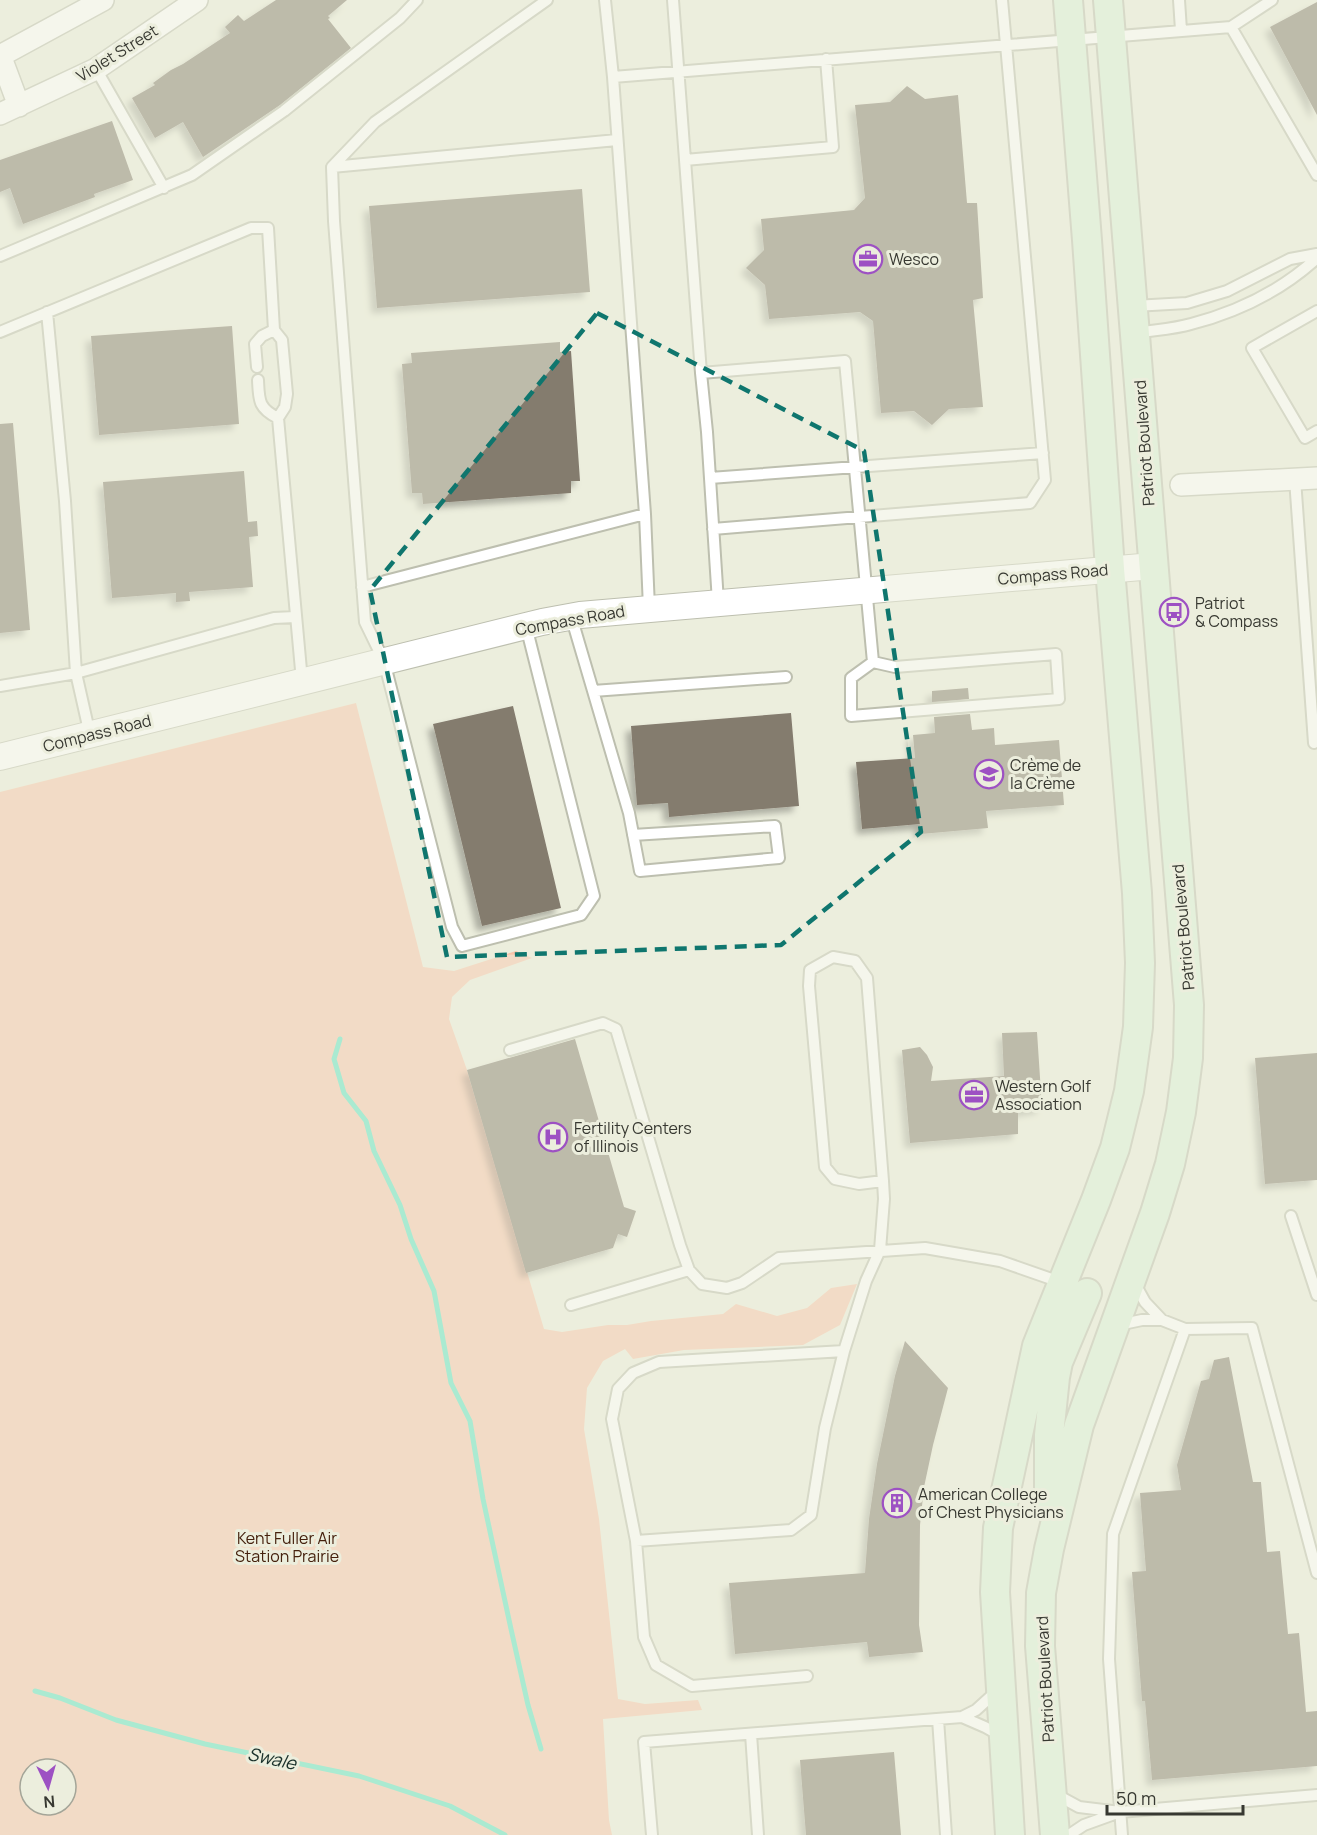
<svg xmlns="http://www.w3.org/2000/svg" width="1317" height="1835" font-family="Manrope,sans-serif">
  <defs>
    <filter id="shadow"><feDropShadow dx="-5.5" dy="5.5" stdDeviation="3" flood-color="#0004"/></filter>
  </defs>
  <rect width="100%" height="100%" fill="#eceedd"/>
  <path fill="#f9c4aa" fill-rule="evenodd" d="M356 703 423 967 454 971 516 951 532 958 470 980 452 997 449 1019 467 1070 544 1329 562 1332 608 1325H627L651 1321 723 1314 736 1304 777 1316 807 1308 831 1288 857 1284 840 1325 803 1345 684 1350 633 1359 625 1349 603 1361 587 1388 584 1429 599 1519 618 1699 645 1704 698 1700 702 1710 603 1719 609 1820 612 1835H0V792ZM30 1769H66V1805H30Z"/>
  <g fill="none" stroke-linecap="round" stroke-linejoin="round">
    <path stroke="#5ae4c3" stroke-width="5" d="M340 1039 334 1059 344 1093 366 1121 374 1151 400 1205 411 1239 434 1291 451 1383 470 1421 483 1499 511 1629 528 1705 541 1749
      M35 1691 60 1698 116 1720 205 1744 359 1776 450 1806 505 1835"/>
  </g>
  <path fill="#847b6e" filter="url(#shadow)" d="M276 0H347L328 16 330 18 328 19 351 48 280 105 203 157 183 122 155 138 132 98 155 85 153 83 171 70 183 64 230 33 225 27 238 15 244 21Z
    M1317 2V115L1270 27Z
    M907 86 925 99 958 95 967 203H977L983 298 973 300 983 407 949 409 932 425 914 411 881 413 873 321 860 312 769 319 765 285 746 268 764 250 761 219 854 210 865 198 855 105 890 102Z
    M112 121 133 180 94 194 95 197 23 224 10 188 0 192V160Z
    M582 189 590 292 377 308 369 206Z
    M232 326 239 424 99 435 91 336Z
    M560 342V352L571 351 580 481H571V493L423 504 422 493H412L402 364 412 363 411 353Z
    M13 423 30 630 0 633V424Z
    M244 471 248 522 257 521 258 536 249 537 253 587 189 592 190 601 176 602V593L112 598 103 482Z
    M968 688 969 699 932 702V691Z
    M513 706 561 908 482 926 433 724Z
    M791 713 799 806 669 817 668 803 637 805 631 726Z
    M970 714 972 730 994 728 995 745 1059 740 1064 805 986 811 988 828 921 834 920 824 862 829 856 762 915 758 913 735 935 733 934 717Z
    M1037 1032 1042 1108 1018 1112V1134L910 1143 902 1050 920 1047 927 1055 933 1067 931 1081 1004 1076 1002 1033Z
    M575 1039 624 1207 636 1211 627 1237 618 1234 613 1248 526 1273 467 1070Z
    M1317 1053V1180L1265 1184 1255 1058Z
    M905 1341 948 1388 933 1445 924 1487 920 1525 919 1625 923 1652 869 1657 867 1642 735 1654 729 1583 865 1573 869 1519 877 1464 895 1376Z
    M1229 1357 1253 1482H1261L1267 1552 1280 1551 1288 1634 1299 1633 1306 1712 1317 1711V1766L1152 1780 1145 1701H1142L1132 1572 1146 1571 1140 1493 1181 1490 1177 1465 1201 1381 1209 1379 1214 1360Z
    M894 1752 901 1835H806L800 1760Z"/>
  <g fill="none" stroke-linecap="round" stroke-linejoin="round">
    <g stroke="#bdbfaf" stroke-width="14">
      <path id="service" d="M605 0 613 77
        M673 0 701 373
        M1179 0 1181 30
        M1231 27 1272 0
        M96 69 164 188
        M685 160 833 147 826 59
        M332 167 375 122 547 0
        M0 256 192 175 284 111 400 18 417 0
        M1134 306 1187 303 1227 291 1290 259 1317 254
        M1317 311 1252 348 1305 438 1317 431
        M0 332 251 228H268L274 330 282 340 287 394 285 407 278 418 302 681
        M1136 333C1154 330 1174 329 1191 324 1237 312 1282 290 1317 258
        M257 367 255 344 262 336 274 330
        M258 380C259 400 258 408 278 418
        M710 478 1043 453
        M1295 479 1314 743
        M645 514 613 77 1231 27 1317 175
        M713 529 1030 503 1045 480 1002 0
        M362 587 645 514 649 608
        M718 602 707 432 701 373 845 361 873 662 851 678V716L1059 699 1056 654 895 667 873 662
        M571 616 629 813 640 871 779 858 775 826 633 835
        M526 626 594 896 581 915 462 946 452 927 384 661 365 622 334 221 332 167 617 140
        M0 686 76 673 65 501 47 312
        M593 691 786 677
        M90 735 76 673 274 618 295 617
        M510 1050 603 1023 616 1029 680 1245 689 1270 702 1284 727 1288 742 1283 779 1258 925 1248 1000 1261 1063 1283
        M1291 1216 1317 1295
        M571 1305 689 1270
        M1162 1320 1185 1329
        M1118 1325 1142 1320H1162L1145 1302 1135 1284
        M636 1541 612 1419 618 1389 633 1373 659 1362 844 1351
        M807 1676 692 1686 656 1665 644 1637 636 1541 791 1530 811 1515 825 1428 844 1351 866 1281 880 1250 884 1199 883 1181 867 978 855 961 833 957 810 970 809 986 825 1167 835 1179 859 1184 883 1181
        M997 1691 976 1710 962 1717 985 1727 1001 1736
        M938 1719 946 1835
        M751 1734 758 1835
        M1055 1794 1079 1807 1120 1812 1084 1825 1069 1835
        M1120 1812 1317 1795
        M652 1835 644 1742 962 1717
        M1122 1835 1109 1659 1113 1534 1185 1329 1252 1328 1317 1573"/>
    </g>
    <g stroke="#bdbfaf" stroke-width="24">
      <path id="minor" d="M0 55 19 106
        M0 56 103 0
        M0 114 96 69 197 0
        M1181 485 1317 478"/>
    </g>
    <g stroke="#bdbfaf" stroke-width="28">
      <path id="tertiary" d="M0 757 542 622 580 615 1153 566"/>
    </g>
    <g stroke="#bdbfaf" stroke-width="32">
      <path id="secondary" d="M1049 1499V1435L1055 1377 1058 1362 1087 1293
        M1010 1835 995 1592 998 1528 1037 1346 1096 1200 1115 1148 1129 1091 1138 1027 1140 963 1137 893 1110 569 1087 240 1068 0
        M1055 1835 1040 1646 1041 1593 1049 1549 1079 1425 1155 1213 1170 1164 1181 1112 1188 1058 1189 1005 1108 0"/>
    </g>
    <use href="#service" stroke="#fff" stroke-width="10"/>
    <use href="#minor" stroke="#fff" stroke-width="21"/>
    <use href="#tertiary" stroke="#fff" stroke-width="26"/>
    <use href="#secondary" stroke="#daf1d9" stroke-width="28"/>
  </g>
  <path d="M0 0H1317V1835H0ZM597 313 864 451 921 832 781 945 447 957 370 590Z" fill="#eceedd" fill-opacity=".55" fill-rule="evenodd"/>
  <path fill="none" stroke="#0f766e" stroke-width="4.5" stroke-dasharray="12 8" stroke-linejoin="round" d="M597 313 864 451 921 832 781 945 447 957 370 590Z"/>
  <defs>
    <g id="office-ring" transform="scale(1.5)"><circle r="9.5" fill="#eceedd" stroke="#9d51c3" stroke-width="1.5"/><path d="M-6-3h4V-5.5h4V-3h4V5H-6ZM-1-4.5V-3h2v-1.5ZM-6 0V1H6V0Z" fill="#9d51c3"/></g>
    <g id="bus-ring" transform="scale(1.5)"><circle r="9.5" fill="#eceedd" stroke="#9d51c3" stroke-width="1.5"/><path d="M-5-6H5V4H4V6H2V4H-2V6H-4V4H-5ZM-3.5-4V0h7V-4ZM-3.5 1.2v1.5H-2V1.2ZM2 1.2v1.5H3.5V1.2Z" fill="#9d51c3"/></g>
    <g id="school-ring" transform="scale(1.5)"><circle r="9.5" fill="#eceedd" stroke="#9d51c3" stroke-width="1.5"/><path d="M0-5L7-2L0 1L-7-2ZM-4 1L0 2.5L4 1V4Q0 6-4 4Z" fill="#9d51c3"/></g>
    <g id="hospital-ring" transform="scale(1.5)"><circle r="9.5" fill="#eceedd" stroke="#9d51c3" stroke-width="1.5"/><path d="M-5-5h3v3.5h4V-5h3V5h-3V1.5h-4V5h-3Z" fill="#9d51c3"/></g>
    <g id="building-ring" transform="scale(1.5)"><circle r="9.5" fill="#eceedd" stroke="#9d51c3" stroke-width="1.5"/><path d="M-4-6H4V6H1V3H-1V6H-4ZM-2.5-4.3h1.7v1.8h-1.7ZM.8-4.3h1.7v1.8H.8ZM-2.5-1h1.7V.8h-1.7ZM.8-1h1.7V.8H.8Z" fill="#9d51c3"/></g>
  </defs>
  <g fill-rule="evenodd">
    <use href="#office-ring" x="868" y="259"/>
    <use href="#bus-ring" x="1174" y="612"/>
    <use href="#school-ring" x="989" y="774"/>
    <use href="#office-ring" x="974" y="1095"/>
    <use href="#hospital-ring" x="553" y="1137"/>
    <use href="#building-ring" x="897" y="1503"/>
  </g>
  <g text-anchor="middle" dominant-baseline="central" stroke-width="6" stroke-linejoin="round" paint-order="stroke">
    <g font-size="16" fill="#373831" stroke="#eceedd">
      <text transform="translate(117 53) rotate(-32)">Violet Street</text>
      <text transform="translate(1144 443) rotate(-94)">Patriot Boulevard</text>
      <text transform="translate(1053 574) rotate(-5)">Compass Road</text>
      <text transform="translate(570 620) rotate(-10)">Compass Road</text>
      <text transform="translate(97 733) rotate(-14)">Compass Road</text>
      <text transform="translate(1183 927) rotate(-95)">Patriot Boulevard</text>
      <text transform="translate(1045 1679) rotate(-93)">Patriot Boulevard</text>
    </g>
    <g font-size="16" fill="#373831" stroke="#eceedd" text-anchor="start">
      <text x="889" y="259">Wesco</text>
      <text x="1195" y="603">Patriot<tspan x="1195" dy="18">&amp; Compass</tspan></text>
      <text x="1010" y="765">Crème de<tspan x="1010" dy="18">la Crème</tspan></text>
      <text x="995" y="1086">Western Golf<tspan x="995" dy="18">Association</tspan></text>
      <text x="574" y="1128">Fertility Centers<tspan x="574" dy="18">of Illinois</tspan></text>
      <text x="918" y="1494">American College<tspan x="918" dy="18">of Chest Physicians</tspan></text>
    </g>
    <g font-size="16" fill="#45210d" stroke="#eceedd">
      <text x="287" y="1538">Kent Fuller Air<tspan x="287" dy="18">Station Prairie</tspan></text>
    </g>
    <g font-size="18" font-style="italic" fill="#19302a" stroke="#eceedd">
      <text transform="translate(272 1758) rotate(12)">Swale</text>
    </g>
  </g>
  <g transform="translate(48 1787) rotate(175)"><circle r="28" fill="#eceedd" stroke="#a4a598" stroke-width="1.5"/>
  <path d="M0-4.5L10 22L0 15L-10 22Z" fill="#9d51c3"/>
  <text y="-9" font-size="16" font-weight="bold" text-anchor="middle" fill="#373831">N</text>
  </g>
  <path d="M1107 1805v9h136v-9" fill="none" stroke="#373831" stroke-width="3"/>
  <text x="1116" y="1805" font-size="18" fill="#373831" stroke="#eceedd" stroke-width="4.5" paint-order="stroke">50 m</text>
</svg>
